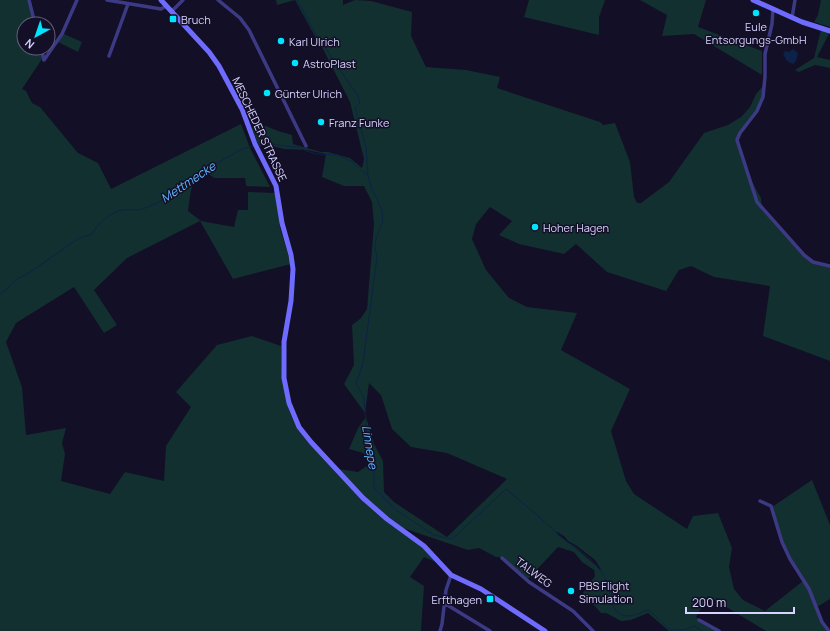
<svg xmlns="http://www.w3.org/2000/svg" width="830" height="631" font-family="Manrope,sans-serif">
  <rect width="100%" height="100%" fill="#130f26"/>
  <path fill="#12302f" fill-rule="evenodd" d="M0 0H29L34 24H24V48H40L42 59 22 89 26 91 32 103 40 107 78 153 98 163 111 189 241 124 250 148 270 187 246 186 245 178H214L206 172C189 178 191 195 188 211L201 221 234 227 238 210H248V192L276 193 280 228 291 264 233 279 200 221 127 258 94 290 117 325 104 333 74 287 16 323 6 342 22 387 26 435 66 428 62 443 65 454 61 481 110 494 125 472 164 481 166 446 191 407 176 392 217 345 252 336 281 346 282 374 287 403 290 413 297 428 307 441 366 504 421 545 438 563 424 557 410 577 424 586 421 631H0Z
    M276 0H343V5L355 0 371 1 412 12 411 36 426 67 466 70 500 77 497 88 600 122 603 125 615 123 630 162 634 197 637 203H641L669 182 704 133 728 125 741 117 750 107 756 94 763 86C764 106 747 124 736 139L752 182 761 198 762 210 804 256 811 262 830 267V361L763 336 770 286 714 277 691 266 679 270 666 291 607 272 576 244 564 254 519 244 499 235 512 221 490 207 476 224 472 239 486 270 509 298 527 307 577 313 561 350 630 389 611 431 626 481 634 494 687 529 693 516 718 513 732 548 729 567 734 589 743 600 765 611 803 581 808 588 827 631H766L708 596 696 617 719 631H669L648 613 631 620 621 621 606 613H601L583 593 595 576 594 570 582 562 574 552 558 547 528 579 501 557H496L479 548 468 550 403 528 369 501 339 469 358 472 370 464 363 453 349 449 358 428 366 417 374 444 383 461 384 492 394 502 447 537 507 479 447 453 411 447 392 429 381 395 369 383 365 413 344 384 354 365 352 325 361 318 367 309 374 224 372 202 364 186H344L322 177 326 154 307 150 284 149 268 145 259 146 252 128 266 126 278 131 292 135 293 144 321 152H328L350 158 362 168 364 159 350 102 320 43 317 40 295 0 277 5ZM556 531 565 537 568 541 577 546 595 560 602 571 578 550 558 535Z
    M529 0H605L599 17V35L524 17Z
    M640 0H706L698 27 762 51V75L694 34 662 36 667 15Z
    M821 0H830V27L814 22 818 15Z
    M821 30 830 32 817 57 830 60V68L815 65 799 72 795 70 814 58Z
    M64 34 82 42 78 52 58 42Z
    M812 480 830 525V599L817 607C811 586 796 570 787 550 780 537 777 521 772 507Z"/>
  <path fill="#0c2248" d="M793 49 798 53 796 61 793 64 787 61 783 54 785 51 789 52Z"/>
  <g fill="none" stroke-linecap="round" stroke-linejoin="round">
    <path stroke="#0c2248" stroke-width="1" d="M297 0 317 37 322 42 333 60 358 96 360 103 355 108 366 147 368 176 371 187 382 210 383 221 376 239 375 249 377 257 363 363 356 384 364 397 367 440 374 471V488L396 510 434 535 452 539 506 489C527 506 547 524 567 542 570 544 574 546 577 548 594 561 608 576 612 597L610 600C615 611 621 619 634 615 640 614 643 610 649 610L670 630H684L694 626 702 631
      M258 145 268 143 283 146 299 147 306 151 317 154 338 155 351 161 368 176
      M0 294 9 287 14 281 30 272 79 238 92 234C97 224 112 211 123 210 131 209 138 211 145 208 161 203 178 191 189 179L242 149 253 146"/>
    <path stroke="#3d3a85" stroke-width="3.5" d="M29 0 35 24
      M107 0 161 9 166 6
      M218 0 240 18 249 30 306 146
      M773 9 772 24 765 54V77L763 97 757 111 740 133 737 140 757 202 804 255 813 262 830 266
      M171 12 183 0
      M792 18 795 0
      M41 48 44 60
      M109 56 128 4
      M44 60 62 34 77 0
      M760 501 771 506 782 542 790 559 809 589 822 622 829 631
      M502 558 529 582 573 611 593 631
      M444 603 490 631
      M699 620 719 631
      M440 631 442 624 446 590 451 575"/>
    <path stroke="#6f6bff" stroke-width="5" d="M161 0 209 52 219 66 242 109 255 144 276 186 282 223 291 255 293 269 291 301 284 342V378L289 403 299 427 311 442 363 498 387 519 424 546 451 575 481 589 545 631
      M753 0 802 22 830 31"/>
  </g>
  <g fill="#00e5ff" stroke="#130f26" stroke-width="1.5">
    <circle cx="756" cy="13" r="4"/>
    <rect x="169" y="15" width="8" height="8" rx="2"/>
    <circle cx="281" cy="41" r="4"/>
    <circle cx="295" cy="63" r="4"/>
    <circle cx="267" cy="93" r="4"/>
    <circle cx="321" cy="122" r="4"/>
    <circle cx="535" cy="227" r="4"/>
    <circle cx="571" cy="591" r="4"/>
    <rect x="486" y="595" width="8" height="8" rx="2"/>
  </g>
  <g text-anchor="middle" dominant-baseline="central" stroke-width="3" stroke-linejoin="round" paint-order="stroke">
    <g font-size="11" fill="#d9d4ff" stroke="#130f26" text-anchor="start">
      <text x="181" y="19">Bruch</text>
      <text x="756" y="26" text-anchor="middle">Eule<tspan x="756" dy="13">Entsorgungs-GmbH</tspan></text>
      <text x="289" y="41">Karl Ulrich</text>
      <text x="303" y="63">AstroPlast</text>
      <text x="275" y="93">Günter Ulrich</text>
      <text x="329" y="122">Franz Funke</text>
      <text x="543" y="227">Hoher Hagen</text>
      <text x="579" y="585">PBS Flight<tspan x="579" dy="13">Simulation</tspan></text>
      <text x="482" y="599" text-anchor="end">Erfthagen</text>
    </g>
    <g font-size="11" fill="#d9d4ff" stroke="#130f26">
      <text transform="translate(260 129) rotate(65)">MESCHEDER STRASSE</text>
      <text transform="translate(534 572) rotate(37)">TALWEG</text>
    </g>
    <g font-size="12" font-style="italic" fill="#62b6ff" stroke="#130f26">
      <text transform="translate(188 182) rotate(-34)">Mettmecke</text>
      <text transform="translate(370 447) rotate(81)">Linnepe</text>
    </g>
  </g>
  <g transform="translate(36 36) rotate(220)"><circle r="19" fill="#130f26" stroke="#625e7d"/>
  <path d="M0-3L7 15L0 10L-7 15Z" fill="#00e5ff"/>
  <text y="-6" font-size="11" font-weight="bold" text-anchor="middle" fill="#d9d4ff">N</text>
  </g>
  <path d="M686 607v6h108v-6" fill="none" stroke="#d9d4ff" stroke-width="2"/>
  <text x="692" y="607" font-size="12" fill="#d9d4ff" stroke="#130f26" stroke-width="3" paint-order="stroke">200 m</text>
</svg>
